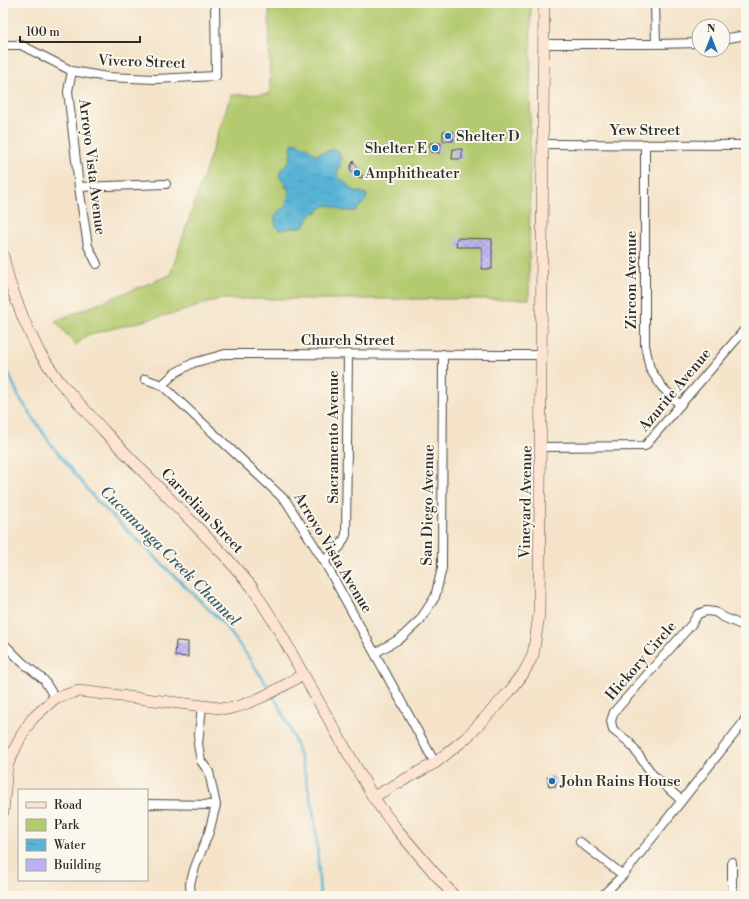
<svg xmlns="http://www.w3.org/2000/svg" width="749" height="899" font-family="'Libre Bodoni',serif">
  <defs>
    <pattern id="water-ripples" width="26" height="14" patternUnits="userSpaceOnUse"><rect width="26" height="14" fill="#58b4d6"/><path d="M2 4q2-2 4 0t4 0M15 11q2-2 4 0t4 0" fill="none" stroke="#4993ae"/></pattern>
    <pattern id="building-cross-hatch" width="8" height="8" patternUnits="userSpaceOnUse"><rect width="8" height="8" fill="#bbaff5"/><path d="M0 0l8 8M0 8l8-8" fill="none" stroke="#988fc7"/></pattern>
  </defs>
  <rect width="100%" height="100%" fill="#fbf7ec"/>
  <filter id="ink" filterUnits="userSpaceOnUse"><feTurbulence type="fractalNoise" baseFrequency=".025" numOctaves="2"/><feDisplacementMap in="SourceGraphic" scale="8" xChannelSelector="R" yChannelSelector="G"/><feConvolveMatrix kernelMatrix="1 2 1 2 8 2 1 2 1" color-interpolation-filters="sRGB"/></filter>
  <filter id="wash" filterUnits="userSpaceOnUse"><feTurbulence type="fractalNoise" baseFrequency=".012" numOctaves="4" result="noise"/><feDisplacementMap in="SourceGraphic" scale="16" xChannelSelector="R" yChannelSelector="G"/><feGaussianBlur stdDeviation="0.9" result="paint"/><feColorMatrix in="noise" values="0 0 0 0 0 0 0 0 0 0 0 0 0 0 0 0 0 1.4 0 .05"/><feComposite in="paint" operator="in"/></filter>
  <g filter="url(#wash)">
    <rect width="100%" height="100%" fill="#f4e3c9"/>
    <path fill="#b4ca6f" stroke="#707a4d" d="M269 3H531L529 299H219L183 311 87 335 76 345 55 321 170 275 231 95 270 94Z"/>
    <path fill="url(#water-ripples)" stroke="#427080" d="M293 142C300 144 310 147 314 154L319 155V153L332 150 333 148 339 151 341 160 337 175 353 190 364 193 367 195 366 200 356 211H343L329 205 324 206 317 212 312 213 305 225 301 227 279 230 275 224V216L281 209 285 207 289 193 288 188 285 187 286 184 285 181 280 178C278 169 285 166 290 160L291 147Z"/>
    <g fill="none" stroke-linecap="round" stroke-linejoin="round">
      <path stroke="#58b4d6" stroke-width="2.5" d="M3 360 19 397 50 443 96 500 224 624 247 655 270 690
        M273 696C294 730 306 771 313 811 318 838 318 868 320 896"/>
    </g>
    <g id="blocks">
      <path fill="url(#building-cross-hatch)" d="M443 131 453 132V141H443Z
        M430 143H441L440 153 430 152Z
        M453 149H462V159H452Z
        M353 161 364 178 356 177 350 169Z
        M457 238 492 239V269H482V247H456Z
        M176 641 188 642V657L175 656Z
        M554 776 556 786 549 787 547 777Z"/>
    </g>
  </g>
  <g filter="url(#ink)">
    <use href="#blocks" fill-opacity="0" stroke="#494743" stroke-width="1"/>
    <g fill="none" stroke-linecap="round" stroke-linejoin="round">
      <g stroke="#494743" stroke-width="10">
        <path id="street" d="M655 3 656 44
          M723 39 746 35
          M543 44H656L699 43
          M3 45H21L72 71 107 77 155 79 216 76 215 3
          M72 71 68 91 79 187 88 246 97 264
          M544 144 746 145
          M645 144V345L650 369 662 387 680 405
          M79 187 166 184
          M145 379 162 385 286 501 324 561 435 763
          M162 385 175 373 193 363 225 354 542 355
          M541 447 645 446 746 328
          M324 561 340 547 346 535 348 354
          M3 643 22 662 44 680 55 698
          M375 653 401 638 420 620 435 597 442 568 443 354
          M3 751 12 755
          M681 800 653 775 629 742 613 730 611 721 614 712 691 625 698 614 706 611 715 612 723 617 746 627
          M147 804 216 805
          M580 842 623 875
          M732 862V896
          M191 896 190 884 195 867 209 832 216 805 209 772 201 761 198 744 202 706
          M602 896 623 875 743 723 746 717"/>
      </g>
      <g stroke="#494743" stroke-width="12">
        <path id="secondary" d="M3 255 9 281 24 320 39 352 59 381 104 431 225 556 252 587 277 627 303 674 373 797 395 827 454 896
          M373 797 435 763 466 738 510 691 523 674 533 655 539 615 544 3
          M3 812 7 766 21 736 32 719 55 698 79 691 228 709C255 703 280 689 303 674"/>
      </g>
      <use href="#street" stroke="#fff" stroke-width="8"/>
      <use href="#secondary" stroke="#fde4d1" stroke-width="11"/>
    </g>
  </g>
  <g fill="#1f6fb2" stroke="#fbf7ec" stroke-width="1.5">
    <circle cx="448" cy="136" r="4"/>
    <circle cx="435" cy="148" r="4"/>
    <circle cx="357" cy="173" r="4"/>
    <circle cx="552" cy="781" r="4"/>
  </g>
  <g text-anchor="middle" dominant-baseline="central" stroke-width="4" stroke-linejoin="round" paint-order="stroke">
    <g font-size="15" fill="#2b2b2b" stroke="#fbf7ec">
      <text transform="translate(142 62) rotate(2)">Vivero Street</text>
      <text x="645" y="130">Yew Street</text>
      <text transform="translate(92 167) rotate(83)">Arroyo Vista Avenue</text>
      <text transform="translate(631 280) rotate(-90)">Zircon Avenue</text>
      <text x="348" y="340">Church Street</text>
      <text transform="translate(675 390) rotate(-50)">Azurite Avenue</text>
      <text transform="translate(333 437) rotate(-90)">Sacramento Avenue</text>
      <text transform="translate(526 502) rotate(-89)">Vineyard Avenue</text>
      <text transform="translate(428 505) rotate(-89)">San Diego Avenue</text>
      <text transform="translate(202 511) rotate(46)">Carnelian Street</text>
      <text transform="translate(333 553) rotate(59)">Arroyo Vista Avenue</text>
      <text transform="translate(641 661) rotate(-49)">Hickory Circle</text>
    </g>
    <g font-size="15" fill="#2b2b2b" stroke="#fbf7ec" text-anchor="start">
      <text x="456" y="136">Shelter D</text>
      <text x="427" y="148" text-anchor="end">Shelter E</text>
      <text x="365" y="173">Amphitheater</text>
      <text x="560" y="781">John Rains House</text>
    </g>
    <g font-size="16" font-style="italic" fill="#3b5b67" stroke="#fbf7ec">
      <text transform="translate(170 556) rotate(45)">Cucamonga Creek Channel</text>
    </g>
  </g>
  <rect width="749" height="899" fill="none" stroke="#fbf7ec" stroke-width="16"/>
  <rect x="18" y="789" width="130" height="92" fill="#fbf7ec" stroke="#a8a59f"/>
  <rect x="26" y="802" width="20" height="6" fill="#fde4d1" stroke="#a8a59f"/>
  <text x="54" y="809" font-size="12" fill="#2b2b2b">Road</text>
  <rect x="26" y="819" width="20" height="12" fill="#b4ca6f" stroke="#a8a59f"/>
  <text x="54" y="829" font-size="12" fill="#2b2b2b">Park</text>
  <rect x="26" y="839" width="20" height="12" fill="url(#water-ripples)" stroke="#a8a59f"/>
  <text x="54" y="849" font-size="12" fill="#2b2b2b">Water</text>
  <rect x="26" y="859" width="20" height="12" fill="#bbaff5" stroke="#a8a59f"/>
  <text x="54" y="869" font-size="12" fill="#2b2b2b">Building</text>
  <g transform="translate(711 38)"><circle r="19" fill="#fbf7ec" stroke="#a8a59f"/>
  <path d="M0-3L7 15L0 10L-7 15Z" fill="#1f6fb2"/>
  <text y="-6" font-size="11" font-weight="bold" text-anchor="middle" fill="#2b2b2b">N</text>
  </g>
  <path d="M20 36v6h120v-6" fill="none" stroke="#2b2b2b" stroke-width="2"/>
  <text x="26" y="36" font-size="12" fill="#2b2b2b" stroke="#fbf7ec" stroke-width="3" paint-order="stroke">100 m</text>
</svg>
